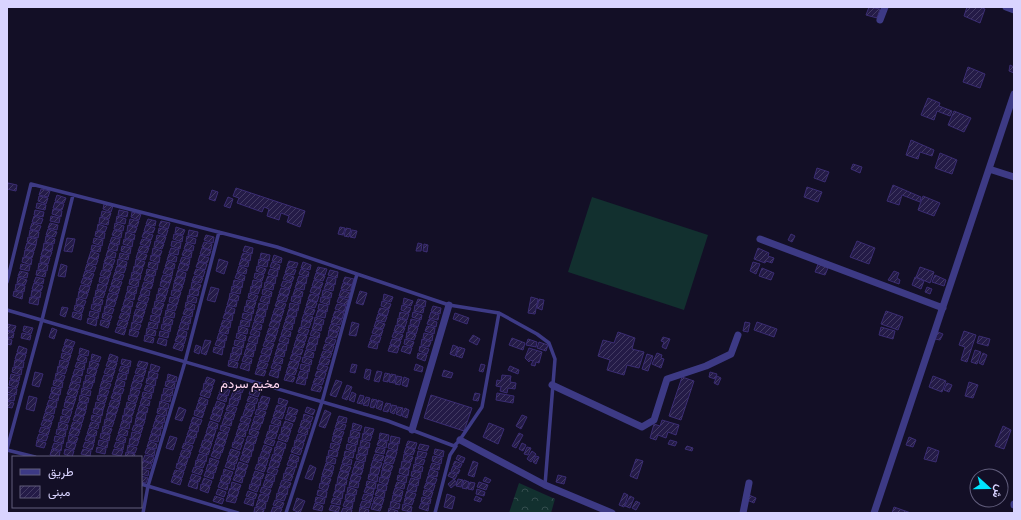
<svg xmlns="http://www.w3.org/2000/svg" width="1021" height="520" font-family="'Source Sans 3',Vazirmatn,sans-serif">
  <defs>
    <pattern id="park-crowns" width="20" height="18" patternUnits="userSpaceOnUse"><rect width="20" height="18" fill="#12302f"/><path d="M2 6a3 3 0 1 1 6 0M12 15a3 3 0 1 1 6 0" fill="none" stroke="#344d4e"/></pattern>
    <pattern id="building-hatch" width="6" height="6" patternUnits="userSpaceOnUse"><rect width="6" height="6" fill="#241b47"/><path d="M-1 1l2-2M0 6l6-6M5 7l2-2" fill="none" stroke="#433b63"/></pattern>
  </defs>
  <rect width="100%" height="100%" fill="#130f26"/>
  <path fill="url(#park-crowns)" d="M519 483 555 499 551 513H509Z"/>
  <path fill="#12302f" d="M592 197 708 235 684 310 568 272Z"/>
  <path fill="url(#building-hatch)" stroke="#3b2d73" d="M869 7 880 9 877 18 866 15Z
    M967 7H979L985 9 980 23 964 16Z
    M1010 65 1014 67V73L1009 71Z
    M968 67 985 74 980 88 963 82Z
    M928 98 940 103 939 106 952 111 950 116 937 111 934 120 921 115Z
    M954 111 971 118 964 132 948 125Z
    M911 140 934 150 932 156 920 152 918 159 906 155Z
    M940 153 957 160 952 174 935 168Z
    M853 164 862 167 860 173 851 169Z
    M817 168 829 172 825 182 814 178Z
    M8 183 17 185 16 191 7 189Z
    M893 185 921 197 920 202 902 195 899 205 887 201Z
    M807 187 822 192 818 202 804 197Z
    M236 188 305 211 300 227 287 222 289 216 281 213 279 220 267 216 269 209 264 207 262 212 237 203 239 198 233 196Z
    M41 189 50 191 48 197 39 195Z
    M212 190 218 192 215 201 209 199Z
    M57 195 66 198 64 203 55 201Z
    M39 196 48 198 46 204 38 201Z
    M923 196 940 203 934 216 918 210Z
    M228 197 233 199 230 208 224 206Z
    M55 202 64 204 62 210 53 208Z
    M37 203 46 205 45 210 36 208Z
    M104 204 113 206 111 212 103 209Z
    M53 209 62 211 61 217 52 214Z
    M35 210 44 212 43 217 34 215Z
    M119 210 128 212 127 217 118 215Z
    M102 211 111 213 109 219 101 216Z
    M132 212 141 214 139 220 131 217Z
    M34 216 43 219 41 224 32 222Z
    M51 216 60 218 59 223 50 221Z
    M117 216 126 219 125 224 116 222Z
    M100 217 109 220 108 225 99 223Z
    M130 219 139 221 137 227 129 224Z
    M148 219 156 221 155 226 146 224Z
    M161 221 170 223 168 229 159 226Z
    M32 223 41 226 39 231 30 229Z
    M50 223 58 225 57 230 48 228Z
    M115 223 124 226 123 231 114 229Z
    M98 224 107 227 105 232 97 230Z
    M128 225 137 228 135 233 127 231Z
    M146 225 155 228 153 233 144 231Z
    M176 227 185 230 183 235 175 233Z
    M340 227 345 228 343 235 338 234Z
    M159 228 168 230 166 236 158 233Z
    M346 228 351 229 349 237 344 236Z
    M48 229 57 232 55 237 46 235Z
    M30 230 39 232 38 238 29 236Z
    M114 230 122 232 121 238 112 235Z
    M189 230 198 232 197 237 188 235Z
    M352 230 357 231 355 238 350 237Z
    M96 231 105 233 104 239 95 236Z
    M126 232 135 235 134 240 125 238Z
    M144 232 153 235 151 240 142 237Z
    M174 234 183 236 182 242 173 239Z
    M791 234 795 236 792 242 788 240Z
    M157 235 166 237 164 243 156 240Z
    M206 235 214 237 213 243 204 240Z
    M46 236 55 239 54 244 45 242Z
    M187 236 196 239 195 244 186 242Z
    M28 237 37 239 36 245 27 242Z
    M112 237 120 239 119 245 110 242Z
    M67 238 75 239 72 252 64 251Z
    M94 238 103 240 102 246 93 243Z
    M124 239 133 241 132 247 123 244Z
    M142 239 151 241 149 247 140 244Z
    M155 241 164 244 162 249 154 247Z
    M172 241 181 243 180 249 171 246Z
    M857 241 875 248 869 264 850 257Z
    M204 242 212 244 211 250 202 247Z
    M27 243 36 245 34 251 25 249Z
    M44 243 53 245 52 251 43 249Z
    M110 243 118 246 117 251 108 249Z
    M186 243 194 246 193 251 184 249Z
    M418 243 422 244 421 251H416Z
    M424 244 428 245 427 252 423 251Z
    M92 245 101 247 100 252 91 250Z
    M122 246 131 248 130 254 121 251Z
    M140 246 149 248 147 253 138 251Z
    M245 246 253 248 252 254 243 251Z
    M153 248 162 251 160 256 152 254Z
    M171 248 179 250 178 255 169 253Z
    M202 248 211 251 209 256 200 254Z
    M758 248 769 253 768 256 774 258 772 263 766 261 765 263 754 259Z
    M43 249 52 252 50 257 41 255Z
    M25 250 34 252 32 258 24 256Z
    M108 250 116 253 115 258 106 256Z
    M184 250 192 252 191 258 182 255Z
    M91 251 99 254 98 259 89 257Z
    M138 252 147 255 145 260 136 258Z
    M120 253 129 255 128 260 119 258Z
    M243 253 251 255 250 261 241 258Z
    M261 253 270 255 269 261 260 258Z
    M169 254 177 257 176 262 167 260Z
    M151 255 160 257 159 263 150 260Z
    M200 255 209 258 207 263 198 261Z
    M274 255 282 258 281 263 272 261Z
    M41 256 50 258 48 264 40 262Z
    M23 257 32 259 31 265 22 262Z
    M89 257 98 260 96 265 87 263Z
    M106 257 115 260 113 265 104 262Z
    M182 257 190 259 189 265 180 262Z
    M118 259 127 262 126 267 117 265Z
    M136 259 145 262 143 267 135 265Z
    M219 259 228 262 224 274 216 271Z
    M241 259 249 262 248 267 239 265Z
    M259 259 268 262 267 267 258 265Z
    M167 261 175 264 174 269 165 267Z
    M289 261 298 263 296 268 287 266Z
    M149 262 158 264 157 270 148 267Z
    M198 262 207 264 205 270 196 267Z
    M272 262 280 265 279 270 270 267Z
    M303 262 311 265 310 270 301 268Z
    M753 262 760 264 756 274 750 271Z
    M39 263 48 265 47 271 38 269Z
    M104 263 113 266 111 271 103 269Z
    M180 263 189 266 187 271 178 269Z
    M21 264 30 266 29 271 20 269Z
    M61 264 67 266 65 277 58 276Z
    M87 264 96 267 94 272 85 270Z
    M818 264 828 268 825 275 815 272Z
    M117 266 126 268 124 273 115 271Z
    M134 266 143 268 141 274 133 271Z
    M239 266 247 269 246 274 237 272Z
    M257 266 266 269 264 274 256 271Z
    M287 267 296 270 294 275 285 273Z
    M318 267 327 269 325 275 316 272Z
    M920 267 934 272 930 283 916 277Z
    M165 268 173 270 172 276 163 273Z
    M762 268 774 273 771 280 759 276Z
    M147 269 156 271 155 276 146 274Z
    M196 269 205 271 203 277 194 274Z
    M270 269 278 271 277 277 268 274Z
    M301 269 309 272 308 277 299 274Z
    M37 270 46 272 45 277 36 275Z
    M102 270 111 272 109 278 100 275Z
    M178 270 186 273 185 278 176 276Z
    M330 270 338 272 337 278 328 275Z
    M20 271 28 273 27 278 18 276Z
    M85 271 94 274 92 279 83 277Z
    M894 271 899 273 897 278 900 280 899 284 888 280Z
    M115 272 124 275 122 280 113 278Z
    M132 272 141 275 140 280 131 278Z
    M237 273 245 276 244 281 235 278Z
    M255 273 264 275 262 281 254 278Z
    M316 273 325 276 323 281 314 279Z
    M285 274 294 277 292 282 283 279Z
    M146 275 154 277 153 283 144 280Z
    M163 275 172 277 170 283 161 280Z
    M935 275 946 280 944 286 932 282Z
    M194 276 203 278 201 283 192 281Z
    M268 276 276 278 275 284 266 281Z
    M299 276 307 278 306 284 297 281Z
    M18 277 27 280 25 285 17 283Z
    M36 277 44 279 43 284 34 282Z
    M100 277 109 279 107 285 99 282Z
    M176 277 185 279 183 285 174 282Z
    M328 277 336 279 335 285 326 282Z
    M345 277 354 279 352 285 343 282Z
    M915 277 924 281 921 289 912 285Z
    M83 278 92 280 90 286 81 283Z
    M113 279 122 282 120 287 111 285Z
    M130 279 139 281 138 287 129 284Z
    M234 280 243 282 242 288 233 285Z
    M253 280 262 282 261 288 252 285Z
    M314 280 323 283 321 288 312 286Z
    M161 281 170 283 168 289 160 286Z
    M283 281 292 283 290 289 281 286Z
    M144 282 153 284 151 289 142 287Z
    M192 282 201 285 199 290 191 288Z
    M265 282 274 285 273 290 264 288Z
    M297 282 305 285 304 290 295 288Z
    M34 283 43 286 41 291 32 289Z
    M174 283 183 286 181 291 173 289Z
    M326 283 334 286 333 291 324 289Z
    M343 283 352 286 350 291 341 289Z
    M16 284 25 286 24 292 15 290Z
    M98 284 107 286 105 292 97 289Z
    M81 285 90 287 88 293 79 290Z
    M111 286 120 288 118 294 109 291Z
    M128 286 137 288 136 294 127 291Z
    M232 286 241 289 240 294 231 292Z
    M251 286 260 289 258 294 250 292Z
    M211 287 219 289 215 302 207 300Z
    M312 287 321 289 319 295 310 292Z
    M927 287 932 289 930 294 925 292Z
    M142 288 150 291 149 296 140 294Z
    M159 288 168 290 166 296 158 293Z
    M281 288 290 290 288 296 279 293Z
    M190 289 199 291 198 296 189 294Z
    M263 289 272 292 271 297 262 294Z
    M295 289 303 292 302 297 293 295Z
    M32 290 41 292 40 298 31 296Z
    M96 290 105 293 103 298 95 296Z
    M172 290 181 292 179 298 171 295Z
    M323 290 332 293 331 298 322 296Z
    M341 290 350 293 348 298 339 296Z
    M14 291 23 293 22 299 13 296Z
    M79 291 88 294 86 299 78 297Z
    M360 291 367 293 363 305 356 303Z
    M127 292 135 295 134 300 125 298Z
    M109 293 118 295 116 301 107 298Z
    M230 293 239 296 238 301 229 299Z
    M249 293 258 296 256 301 248 298Z
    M157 294 166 297 164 302 156 300Z
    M279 294 288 297 286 302 277 300Z
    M310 294 319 296 317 302 308 299Z
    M384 294 393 297 391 302 383 300Z
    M140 295 149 298 147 303 138 300Z
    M188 295 197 298 196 303 187 301Z
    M262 296 270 298 269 304 260 301Z
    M292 296 301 298 300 304 291 301Z
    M30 297 39 299 38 305 29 303Z
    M94 297 103 300 102 305 93 303Z
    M170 297 179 299 177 305 169 302Z
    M321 297 330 299 329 305 320 302Z
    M339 297 348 300 346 305 337 302Z
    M531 297 538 299 535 314 528 313Z
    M77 298 86 301 84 306 76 304Z
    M404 298 413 301 411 306 403 304Z
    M107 299 116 302 114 307 106 305Z
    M125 299 133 302 132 307 123 305Z
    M229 299 237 302 236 307 227 305Z
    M418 299 426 301 425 307 416 304Z
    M539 299 544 300 542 310 537 308Z
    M247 300 256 302 254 308 246 305Z
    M308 300 317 303 315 308 306 306Z
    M155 301 164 304 162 309 154 307Z
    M277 301 286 304 284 309 275 306Z
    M382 301 391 304 389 309 381 306Z
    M138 302 147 304 145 310 136 307Z
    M186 302 195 305 194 310 185 308Z
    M259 303 268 305 267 310 258 308Z
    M290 303 299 305 298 311 289 308Z
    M92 304 101 306 100 312 91 309Z
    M168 304 177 306 175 311 167 309Z
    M319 304 328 306 327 312 318 309Z
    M337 304 346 306 344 312 335 309Z
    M75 305 84 307 82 313 74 310Z
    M402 305 411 308 409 313 401 310Z
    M415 305 424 308 423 313 414 311Z
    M105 306 114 309 112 314 104 312Z
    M123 306 131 308 130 314 121 311Z
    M227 306 235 309 234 314 225 312Z
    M245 306 254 309 253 314 244 311Z
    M433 306 441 308 440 314 431 311Z
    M62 307 68 308 65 317 60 315Z
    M306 307 315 310 313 315 304 313Z
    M153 308 162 310 160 316 152 313Z
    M275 308 284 310 282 316 273 313Z
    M380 308 389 310 387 316 378 313Z
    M136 309 145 311 143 317 134 314Z
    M185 309 193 311 192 317 183 314Z
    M258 309 266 311 265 317 256 314Z
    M289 309 297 312 296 317 287 315Z
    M166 310 175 313 174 318 165 316Z
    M318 310 326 313 325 318 316 316Z
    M90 311 99 313 98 319 89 316Z
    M335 311 344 313 342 319 333 316Z
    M886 311 903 317 898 330 881 324Z
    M73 312 82 314 81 320 72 317Z
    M400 312 409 314 407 320 399 317Z
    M413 312 422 315 421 320 412 317Z
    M431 312 439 315 438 320 429 318Z
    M103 313 112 316 110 321 102 318Z
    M121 313 130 315 128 321 119 318Z
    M225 313 233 315 232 321 223 318Z
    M243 313 252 315 251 321 242 318Z
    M455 313 469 318 467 324 453 319Z
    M273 314 282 317 280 322 271 320Z
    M304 314 313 317 311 322 302 319Z
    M378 314 387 317 385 322 376 320Z
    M134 315 143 318 141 323 133 321Z
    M151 315 160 317 159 323 150 320Z
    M256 315 264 318 263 323 254 321Z
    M183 316 191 318 190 324 181 321Z
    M287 316 295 318 294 324 285 321Z
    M164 317 173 320 172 325 163 323Z
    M315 317 324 320 323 325 314 323Z
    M333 317 342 320 340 325 331 323Z
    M88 318 97 320 96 326 87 323Z
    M398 318 407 321 405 327 397 324Z
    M411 319 420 321 418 327 410 324Z
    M429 319 437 322 436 327 427 324Z
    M101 320 110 322 108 328 100 325Z
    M119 320 128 322 126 328 117 325Z
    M223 320 231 322 230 328 221 325Z
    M241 320 250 322 249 327 240 325Z
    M302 320 311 323 309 328 301 326Z
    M271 321 280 323 278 329 269 326Z
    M376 321 385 324 383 329 374 327Z
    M132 322 141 325 139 330 131 328Z
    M149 322 158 324 157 329 148 327Z
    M181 322 189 325 188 330 179 328Z
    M254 322 262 325 261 330 252 328Z
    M285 322 293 325 292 330 283 328Z
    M352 322 359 324 356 336 349 335Z
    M745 322 750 323 748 332 743 331Z
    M757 322 777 329 774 337 754 330Z
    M314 323 322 326 321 331 312 329Z
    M7 324 16 326 14 332 7 330Z
    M162 324 171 326 170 332 161 329Z
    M331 324 340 327 338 332 329 329Z
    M396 325 405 328 403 333 394 331Z
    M409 325 418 328 416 334 408 331Z
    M24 326 33 328 31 334 23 331Z
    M221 326 229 329 228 334 219 332Z
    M239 326 248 329 247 334 238 332Z
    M427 326 435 328 434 334 425 331Z
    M117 327 126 329 124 335 115 332Z
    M300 327 309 330 307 335 298 332Z
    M881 327 895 331 893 339 879 335Z
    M52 328 57 330 54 339 49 337Z
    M147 328 156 331 155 336 146 334Z
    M269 328 278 330 276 336 267 333Z
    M374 328 383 330 381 336 372 333Z
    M130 329 139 332 137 337 129 335Z
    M179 329 187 332 186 337 177 335Z
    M252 329 260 332 259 337 250 334Z
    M283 329 291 332 290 337 281 335Z
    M312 330 320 333 319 338 310 335Z
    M329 330 338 333 336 338 328 336Z
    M7 331 14 333 13 338 7 337Z
    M160 331 169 333 168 338 159 336Z
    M964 331 976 335 967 362 961 360 965 347 959 345Z
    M394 332 403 335 401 340 392 337Z
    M407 332 416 335 414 340 406 338Z
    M618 332 635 338 632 349 644 352 639 368 627 365 624 375 607 370 610 360 598 356 603 340 614 343Z
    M938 332 943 334 940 340 935 339Z
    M22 333 31 335 30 340 21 338Z
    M219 333 227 336 226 341 217 339Z
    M237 333 246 336 245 341 236 338Z
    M424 333 433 335 432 341 423 338Z
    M267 334 276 337 274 342 265 340Z
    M298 334 307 336 305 342 296 339Z
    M145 335 154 338 153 343 144 341Z
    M372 335 381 337 379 343 370 340Z
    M473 335 480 339 477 345 469 341Z
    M177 336 186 338 184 344 175 341Z
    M250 336 258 338 257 344 248 341Z
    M281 336 289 339 288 344 279 341Z
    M979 336 990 339 988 346 977 343Z
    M310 337 318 339 317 345 308 342Z
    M327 337 336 340 334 345 325 342Z
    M663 337 670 339 666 349 662 347 664 342 661 341Z
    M7 338 12 340 11 345 7 344Z
    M159 338 167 340 166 346 157 343Z
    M512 338 525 343 523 350 509 345Z
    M66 339 75 342 73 347 64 345Z
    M392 339 401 341 399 347 390 344Z
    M405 339 414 342 412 347 404 344Z
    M422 339 431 342 429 347 421 345Z
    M528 339 537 342 536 347 526 345Z
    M205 340 211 341 206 355 201 353Z
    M217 340 225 342 224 348 215 345Z
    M235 340 244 342 243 348 234 345Z
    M296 340 305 343 303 348 294 346Z
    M265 341 274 344 272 349 263 346Z
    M370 341 378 344 377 349 368 347Z
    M539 342 548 345 546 351 537 348Z
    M175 343 184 345 182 351 173 348Z
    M248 343 256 345 255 351 246 348Z
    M279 343 287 345 286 351 277 348Z
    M308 343 316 346 315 351 306 349Z
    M325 344 334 346 332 352 323 349Z
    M196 345 201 347 199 354 194 352Z
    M390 345 399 348 397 353 388 351Z
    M453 345 458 347 455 356 450 354Z
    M19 346 27 349 26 354 17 352Z
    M64 346 73 348 71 354 62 351Z
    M403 346 412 348 410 354 401 351Z
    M420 346 429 349 427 354 419 351Z
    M214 347 223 349 222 355 213 352Z
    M233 347 242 349 241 355 232 352Z
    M294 347 303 350 301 355 292 353Z
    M459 347 465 349 462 358 456 356Z
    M80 348 89 351 88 356 79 354Z
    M263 348 272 350 270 356 261 353Z
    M529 348 542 352 539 363 536 362 535 366 531 365 533 361 530 360 529 362 525 358Z
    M246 349 254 352 253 357 244 355Z
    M277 349 285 352 284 357 275 355Z
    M306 350 314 353 313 358 304 356Z
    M975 350 981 352 977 364 971 362Z
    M323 351 332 353 330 358 321 356Z
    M17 353 26 355 24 361 15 359Z
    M62 353 71 355 69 361 61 358Z
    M231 353 240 356 238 361 230 359Z
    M418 353 427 355 425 361 417 358Z
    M657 353 662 355 661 358 664 359 661 368 652 364Z
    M983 353 987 355 983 365 979 363Z
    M92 354 101 357 99 362 91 360Z
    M110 354 118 357 117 362 108 360Z
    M292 354 301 357 299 362 290 359Z
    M647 354 653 356 648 371 642 369Z
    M79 355 87 358 86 363 77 360Z
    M261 355 270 357 268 362 259 360Z
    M244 356 252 359 251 364 242 361Z
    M275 356 283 359 282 364 273 362Z
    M303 357 312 360 311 365 302 362Z
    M321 357 330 360 328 365 319 363Z
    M122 359 131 361 130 367 121 364Z
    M15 360 24 362 23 368 14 366Z
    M60 360 69 362 67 368 59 365Z
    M229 360 238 363 237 368 228 366Z
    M90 361 99 364 97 369 89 367Z
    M108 361 117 363 115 369 106 366Z
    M139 361 148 363 146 369 137 366Z
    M259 361 268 364 266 369 257 367Z
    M290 361 299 363 297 369 288 366Z
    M77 362 85 364 84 370 75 367Z
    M242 363 250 365 249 371 240 368Z
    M273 363 281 366 280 371 271 368Z
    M151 364 160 367 158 372 150 370Z
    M301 364 310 366 309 372 300 369Z
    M319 364 328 367 326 372 317 369Z
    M352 364 357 365 355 373 350 372Z
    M416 364 423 367 422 372 414 370Z
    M481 364 485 365 483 372 479 371Z
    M58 366 67 369 65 374 57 372Z
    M121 366 129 368 128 374 119 371Z
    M510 366 519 370 518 374 508 370Z
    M13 367 22 369 21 375 12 372Z
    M288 367 297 370 295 375 286 373Z
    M88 368 97 370 95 376 87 373Z
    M106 368 115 370 113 376 104 373Z
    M137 368 146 370 144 376 135 373Z
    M257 368 266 371 264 376 255 374Z
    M75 369 83 371 82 376 73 374Z
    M366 369 371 370 369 380 364 378Z
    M271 370 279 372 278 378 269 375Z
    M444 370 453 373 451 378 442 376Z
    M149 371 158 374 157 379 148 377Z
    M300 371 308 373 307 379 298 376Z
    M317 371 326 373 324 379 315 376Z
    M377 371 382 372 379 382 374 381Z
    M35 372 43 374 39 387 32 385Z
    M710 372 717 374 715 379 709 377Z
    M56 373 65 376 63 381 55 379Z
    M119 373 127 375 126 380 117 378Z
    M385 373 390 374 388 382 383 381Z
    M11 374 20 376 19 381 10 379Z
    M168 374 177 377 176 382 167 380Z
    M286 374 295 377 293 382 284 380Z
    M391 374 396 375 394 383 389 382Z
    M73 375 81 378 80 383 71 381Z
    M86 375 95 377 94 383 85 380Z
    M104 375 113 377 111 382 102 380Z
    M135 375 144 377 142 382 133 380Z
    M502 375 511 376 510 382 516 383 515 389 508 388 507 393 500 391 501 387 496 386 497 380 501 381Z
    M397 376 402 377 400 385 395 384Z
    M717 376 721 378 718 385 714 383Z
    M933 376 946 381 942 392 929 387Z
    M207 377 215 380 213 385 205 382Z
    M298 377 306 380 305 385 296 383Z
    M404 377 409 379 407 387 402 385Z
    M682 377 694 381 681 420 669 416Z
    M147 378 156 380 155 386 146 383Z
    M315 378 324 380 322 385 313 383Z
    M117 379 125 382 124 387 115 385Z
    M10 380 19 382 17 388 9 385Z
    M54 380 63 382 62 388 53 385Z
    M336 380 342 382 336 397 330 395Z
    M84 381 93 384 91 389 83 387Z
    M102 381 111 384 109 389 100 387Z
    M133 381 142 384 140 389 131 387Z
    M166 381 175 383 174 389 165 386Z
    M223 381 232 384 230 389 222 386Z
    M71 382 80 385 78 390 69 388Z
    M969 382 978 385 973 398 965 396Z
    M204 383 213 386 211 392 203 389Z
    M947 383 952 385 949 392 944 390Z
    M313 384 322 387 320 392 311 390Z
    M146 385 154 387 153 393 144 390Z
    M235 385 244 388 242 393 233 390Z
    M347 385 352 387 347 400 342 398Z
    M115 386 124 389 122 394 113 392Z
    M8 387 17 389 16 395 7 392Z
    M52 387 61 389 60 395 51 392Z
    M221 387 230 390 228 396 219 393Z
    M82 388 91 391 90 396 81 394Z
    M100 388 109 391 107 396 99 394Z
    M131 388 140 391 138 396 130 394Z
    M164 388 173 390 172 396 163 393Z
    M69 389 78 391 76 397 67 394Z
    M251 389 260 392 258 397 249 394Z
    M202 390 211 393 209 398 200 395Z
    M143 392 152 394 151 399 142 397Z
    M233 392 241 394 240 400 231 397Z
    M352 392 356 394 354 402 349 400Z
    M51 393 59 395 58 401 49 398Z
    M113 393 121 395 120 401 111 398Z
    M475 393 480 394 478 401 473 400Z
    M497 393 514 396 513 403 496 400Z
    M7 394 15 396 14 401 7 400Z
    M162 394 171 397 170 402 161 400Z
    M219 394 227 397 226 402 217 399Z
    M80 395 89 398 88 403 79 401Z
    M98 395 107 397 105 403 97 400Z
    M129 395 138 397 136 403 128 400Z
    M360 395 364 396 362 404 357 403Z
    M431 395 472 408 464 431 424 418Z
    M29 396 37 398 34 411 26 409Z
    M67 396 76 398 74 404 65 401Z
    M249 396 258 399 256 404 247 401Z
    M262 396 270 398 268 404 260 401Z
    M200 397 208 400 207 405 198 402Z
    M366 397 370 398 368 406 363 405Z
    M142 398 150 401 149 406 140 404Z
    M230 398 239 401 237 406 229 404Z
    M279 398 288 401 286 406 278 403Z
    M372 399 377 400 374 408 370 407Z
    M49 400 57 402 56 408 47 405Z
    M111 400 120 402 118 408 109 405Z
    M378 400 383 402 381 410 376 408Z
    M7 401 14 403 12 408 7 407Z
    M160 401 169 404 168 409 159 407Z
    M217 401 225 404 223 409 215 406Z
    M65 402 74 404 72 410 64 407Z
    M79 402 87 404 86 410 77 407Z
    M96 402 105 404 103 410 95 407Z
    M127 402 136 404 134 410 126 407Z
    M259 402 268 405 266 410 258 408Z
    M198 403 206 406 204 412 196 409Z
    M247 403 255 405 254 411 245 408Z
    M386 403 391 404 388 412 383 411Z
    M140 405 148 408 147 413 138 411Z
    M228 405 237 408 235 413 226 410Z
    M277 405 286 407 284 413 275 410Z
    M392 405 397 406 394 414 390 412Z
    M47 406 55 409 54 414 45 412Z
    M109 406 118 409 116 414 107 412Z
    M179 407 186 410 182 421 175 419Z
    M214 407 223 410 221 416 212 413Z
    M289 407 298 410 296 415 287 413Z
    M307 407 315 410 313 415 305 412Z
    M398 407 403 408 401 416 396 414Z
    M77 408 86 411 84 416 75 414Z
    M94 408 103 410 102 416 93 413Z
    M125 408 134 411 132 416 124 414Z
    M158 408 167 410 166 416 157 413Z
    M405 408 409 410 407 418 402 416Z
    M63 409 72 411 70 417 62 414Z
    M245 409 253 412 251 417 243 415Z
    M257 409 266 412 264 417 255 414Z
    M195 410 204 413 202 418 194 415Z
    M325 410 331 413 325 428 319 426Z
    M275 411 284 414 282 419 273 417Z
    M138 412 146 414 145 420 136 417Z
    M226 412 235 414 233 420 224 417Z
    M45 413 54 416 52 421 43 419Z
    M107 413 116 415 114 421 106 418Z
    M212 414 221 417 219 422 210 419Z
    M287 414 296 417 294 422 285 419Z
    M304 414 313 417 311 422 303 419Z
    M75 415 84 417 82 423 73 420Z
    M92 415 101 417 100 423 91 420Z
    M123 415 132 417 131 423 122 420Z
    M157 415 165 417 164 423 155 420Z
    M522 415 527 417 521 429 516 426Z
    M61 416 70 418 68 423 60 421Z
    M242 416 251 419 249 424 240 421Z
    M255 416 264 418 262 424 253 421Z
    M339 416 347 418 346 423 337 421Z
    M193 417 202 420 200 425 191 422Z
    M136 418 145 421 143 426 135 424Z
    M224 418 232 421 231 426 222 424Z
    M273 418 281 421 280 426 271 423Z
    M105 419 114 422 112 427 104 425Z
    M43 420 52 422 50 428 41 425Z
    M302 420 311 423 309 429 300 426Z
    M662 420 679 425 676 435 668 432 666 438 658 435 656 440 650 438 654 424 660 426Z
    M122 421 130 424 129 429 120 427Z
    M155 421 163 424 162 429 153 427Z
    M210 421 218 424 217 429 208 426Z
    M285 421 293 424 291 429 283 426Z
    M59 422 68 425 67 430 58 428Z
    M73 422 82 424 80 430 71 427Z
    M91 422 99 424 98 429 89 427Z
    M253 422 261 425 259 430 251 428Z
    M337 422 346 425 344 430 335 428Z
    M191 423 199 426 198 432 189 429Z
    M240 423 249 425 247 431 238 428Z
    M353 423 362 426 360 431 352 429Z
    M489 423 504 429 498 444 483 437Z
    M134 425 143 427 141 433 132 430Z
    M221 425 230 428 228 433 220 430Z
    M270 425 279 427 277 433 269 430Z
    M103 426 112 429 110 434 102 432Z
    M1003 426 1011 430 1004 449 995 446Z
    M41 427 50 429 48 435 39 432Z
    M208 427 216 430 214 436 206 433Z
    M282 427 291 430 289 436 281 433Z
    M300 427 308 430 307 435 298 432Z
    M365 427 374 429 372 435 364 432Z
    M71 428 80 431 78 436 69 434Z
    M89 428 97 431 96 436 87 434Z
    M120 428 128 431 127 436 118 434Z
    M153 428 161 430 160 436 151 433Z
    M57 429 66 431 65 437 56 434Z
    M238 429 246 432 245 437 236 435Z
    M250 429 259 432 257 437 249 434Z
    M335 429 344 432 342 437 333 435Z
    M189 430 197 432 196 438 187 435Z
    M351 430 360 433 359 438 350 436Z
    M268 431 277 434 275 439 266 437Z
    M132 432 141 434 139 440 131 437Z
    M219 432 228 434 226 440 217 437Z
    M101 433 110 435 109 441 100 438Z
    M363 433 372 436 370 441 362 439Z
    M380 433 389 435 388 441 379 439Z
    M519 433 523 435 516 448 512 446Z
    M39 434 48 436 46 441 37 439Z
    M151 434 159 437 158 442 149 440Z
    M206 434 214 436 212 442 204 439Z
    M280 434 289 437 287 442 278 439Z
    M298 434 306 436 304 442 296 439Z
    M69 435 78 438 76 443 68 441Z
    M87 435 95 437 94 443 85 440Z
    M118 435 126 438 125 443 116 440Z
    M55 436 64 438 63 444 54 441Z
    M170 436 177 438 173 450 166 448Z
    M187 436 195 439 193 444 185 442Z
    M236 436 244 439 242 444 234 441Z
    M248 436 257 438 255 444 246 441Z
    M333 436 342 438 340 444 332 441Z
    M391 436 400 438 399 444 390 442Z
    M349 437 358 439 357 445 348 442Z
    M909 437 916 440 913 447 906 445Z
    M130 438 139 441 137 446 129 444Z
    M217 438 226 441 224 446 215 443Z
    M266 438 275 441 273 446 264 443Z
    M37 440 46 443 44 448 36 446Z
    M99 440 108 442 107 448 98 445Z
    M203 440 212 443 210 449 201 446Z
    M295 440 304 443 302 449 294 446Z
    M361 440 370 443 369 448 360 446Z
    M379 440 387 442 386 448 377 445Z
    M670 440 677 442 675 446 668 444Z
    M149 441 157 444 156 449 147 447Z
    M278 441 286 444 285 449 276 446Z
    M408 441 417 443 415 449 406 446Z
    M67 442 76 444 74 450 66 447Z
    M85 442 94 444 92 450 83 447Z
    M116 442 124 444 123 450 114 447Z
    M233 442 242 445 240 450 232 447Z
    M246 442 254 445 253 451 244 448Z
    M54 443 62 445 61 451 52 448Z
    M184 443 193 446 191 451 182 448Z
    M331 443 340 445 338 451 330 448Z
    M389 443 398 445 397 451 388 448Z
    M522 443 526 445 523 451 519 449Z
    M215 444 224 447 222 453 213 450Z
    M347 444 356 446 355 452 346 449Z
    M420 444 429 446 427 451 418 449Z
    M128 445 137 448 135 453 127 451Z
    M264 445 272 448 270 453 262 450Z
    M687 446 693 448 692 451 685 449Z
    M97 447 106 449 105 454 96 452Z
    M201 447 210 450 208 455 199 452Z
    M275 447 284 450 282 456 274 453Z
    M293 447 302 450 300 455 291 452Z
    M359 447 368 449 367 455 358 453Z
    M377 447 385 449 384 454 375 452Z
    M406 447 415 450 413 455 404 453Z
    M527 447 531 448 528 455 524 454Z
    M928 447 939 451 936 462 924 459Z
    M147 448 155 450 154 456 145 453Z
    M244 448 252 451 251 457 242 454Z
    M52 449 60 452 59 457 50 455Z
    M65 449 74 451 72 457 64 454Z
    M83 449 91 451 90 456 81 454Z
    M114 449 123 451 121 456 112 454Z
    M231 449 240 452 238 457 229 454Z
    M435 449 444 451 443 457 434 454Z
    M182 450 191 452 189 458 180 455Z
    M329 450 338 452 337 457 328 455Z
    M388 450 397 452 395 458 386 455Z
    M213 451 221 454 219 459 211 456Z
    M262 451 270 454 268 459 260 456Z
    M345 451 354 453 353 458 344 456Z
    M418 451 427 453 425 458 417 456Z
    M532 451 536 454 531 462 527 459Z
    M126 452 135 454 134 457H125Z
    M199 454 207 456 206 462 197 459Z
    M273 454 282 457 280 462 271 459Z
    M291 454 299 457 298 462 289 459Z
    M357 454 366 456 365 462 356 459Z
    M375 454 384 456 382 461 373 459Z
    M404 454 413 457 411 462 403 460Z
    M145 455 154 457 152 463 143 460Z
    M229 455 238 458 236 464 227 461Z
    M242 455 250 458 248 463 240 460Z
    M458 455 465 458 463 463 456 459Z
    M180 456 188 459 186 465 178 462Z
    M327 456 336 459 335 464 326 462Z
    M386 456 395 459 393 464 384 462Z
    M433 456 442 458 441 464 432 461Z
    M536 456 539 457 536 464 533 462Z
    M259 457 268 460 266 466 258 463Z
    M344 457 352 460 351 465 342 463Z
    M416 457 425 460 423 465 415 463Z
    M210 458 219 461 217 466 209 463Z
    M636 459 643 461 637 479 630 476Z
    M196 460 205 463 203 468 195 466Z
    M271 460 280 463 278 468 269 466Z
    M289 460 297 463 296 468 287 465Z
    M373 460 382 463 380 468 371 466Z
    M143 461 152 464 150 469 141 467Z
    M356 461 364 463 363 469 354 466Z
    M402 461 411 463 409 469 401 467Z
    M455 461 462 464 460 468 453 465Z
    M473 461 478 463 474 477 468 475Z
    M227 462 235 465 234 470 225 467Z
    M239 462 248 465 246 470 237 467Z
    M177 463 186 466 184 471 176 468Z
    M326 463 334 466 333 471 324 469Z
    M384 463 393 466 391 471 382 469Z
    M432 463 440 465 439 470 430 468Z
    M208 464 217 467 215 473 206 470Z
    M257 464 266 467 264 472 255 469Z
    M342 464 351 467 349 472 340 470Z
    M414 464 423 467 422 472 413 470Z
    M310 465 316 468 312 480 305 478Z
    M453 466 460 470 458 474 451 471Z
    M194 467 203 470 201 475 192 472Z
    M269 467 278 470 276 475 267 472Z
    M287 467 295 469 293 475 285 472Z
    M354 467 363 470 361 475 352 473Z
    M371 467 380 469 378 475 370 473Z
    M141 468 149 471 148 476 141 474Z
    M237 468 246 471 244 477 235 474Z
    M400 468 409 470 408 476 399 473Z
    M224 469 233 472 231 477 223 474Z
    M324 469 333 472 331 477 322 475Z
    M430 469 438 472 437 477 428 475Z
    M175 470 184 472 182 478 173 475Z
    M382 470 391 472 389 478 381 476Z
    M206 471 214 474 213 479 204 476Z
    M255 471 264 474 262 479 253 476Z
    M340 471 349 473 347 479 338 477Z
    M412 471 421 473 420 479 411 476Z
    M450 472 457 475 455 479 448 476Z
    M284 473 293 476 291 481 283 479Z
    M192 474 201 477 199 482 190 479Z
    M267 474 275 476 274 482 265 479Z
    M352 474 361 477 359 482 350 480Z
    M369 474 378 476 377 482 368 479Z
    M222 475 231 478 229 484 220 481Z
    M235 475 243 478 242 483 233 480Z
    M398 475 407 477 406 483 397 480Z
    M558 475 566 477 564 484 556 482Z
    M141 476 148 478 146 483 141 482Z
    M173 476 182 479 180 485 171 482Z
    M322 476 331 479 329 484 321 482Z
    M428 476 437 479 435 484 426 482Z
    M253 477 261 480 260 486 251 483Z
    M338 477 347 480 346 485 337 483Z
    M380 477 389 479 387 485 379 482Z
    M485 477 491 480 489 483 483 481Z
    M204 478 212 481 210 486 202 483Z
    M411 478 419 480 418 486 409 483Z
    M454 479 457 483 451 488 448 484Z
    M458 479 463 480 461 487 456 486Z
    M190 480 198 483 197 489 188 486Z
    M265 480 273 483 271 488 263 486Z
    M282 480 291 483 289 488 280 485Z
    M464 480 469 482 467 489 462 488Z
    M350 481 359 483 358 488 349 486Z
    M367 481 376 483 375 489 366 486Z
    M220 482 228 485 227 490 218 487Z
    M232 482 241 485 239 490 231 487Z
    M397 482 405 484 404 489 395 487Z
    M470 482 475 483 473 490 468 489Z
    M479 482 488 485 486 490 477 487Z
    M320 483 329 485 327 491 319 488Z
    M426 483 435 485 433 491 424 488Z
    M201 484 210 487 208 493 200 490Z
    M250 484 259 487 257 492 249 489Z
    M336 484 345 486 344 492 335 490Z
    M378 484 387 486 386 491 377 489Z
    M409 484 417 487 416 492 407 490Z
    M280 486 288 489 287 495 278 492Z
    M262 487 271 490 269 495 260 492Z
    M348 487 357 490 356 495 347 493Z
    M366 487 374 489 373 495 364 492Z
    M230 488 239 491 237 497 228 494Z
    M395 488 403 491 402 496 393 494Z
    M218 489 226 492 224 497 216 494Z
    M477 489 485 492 484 496 476 494Z
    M318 490 327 492 326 498 317 495Z
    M377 490 385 492 384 498 375 495Z
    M424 490 433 492 431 498 423 495Z
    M248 491 257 494 255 499 246 496Z
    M335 491 343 493 342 499 333 496Z
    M407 491 416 494 414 499 405 497Z
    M277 493 286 496 284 501 276 499Z
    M624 493 628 495 624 507 619 505Z
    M260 494 269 496 267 502 258 499Z
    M346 494 355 496 354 502 345 500Z
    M364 494 373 496 371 502 362 499Z
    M447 494 455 497 452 509 444 507Z
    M228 495 237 498 235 503 226 501Z
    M393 495 402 497 400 502 392 500Z
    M749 495 756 498 754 503 747 500Z
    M215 496 224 499 222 504 213 501Z
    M476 496 482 499 480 502 474 500Z
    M630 496 634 498 630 508 625 506Z
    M316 497 325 499 324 504 315 502Z
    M375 497 384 499 382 505 373 502Z
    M422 497 431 499 430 504 421 502Z
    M246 498 254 500 253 506 244 503Z
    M297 498 305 501 300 513 293 510Z
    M333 498 341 500 340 505 331 503Z
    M405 498 414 500 412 505 404 503Z
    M258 500 266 503 265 509 256 506Z
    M275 500 284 503 282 508 273 505Z
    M345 501 353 503 352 509 343 506Z
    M362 501 371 503 369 508 360 506Z
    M391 501 400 504 399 509 390 507Z
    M636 501 640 503 636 510 632 508Z
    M315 503 323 506 322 511 313 509Z
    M373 503 382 506 380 511 371 509Z
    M421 503 429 505 428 511 419 508Z
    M403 504 412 507 411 512 402 510Z
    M331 505 340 507 338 512 329 510Z
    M255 507 264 510 263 513 254 512Z
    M273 507 282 509 280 513 271 512Z
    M360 507 369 510 368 513H359Z
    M894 507 911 513H892Z
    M343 508 352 510 351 513H341Z
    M389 508 398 511 397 513H388Z"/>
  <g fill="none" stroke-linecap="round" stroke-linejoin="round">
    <path stroke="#3d3a85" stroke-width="3.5" d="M7 282 31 184 277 247 449 305 499 313 537 334 549 343 555 359 545 485
      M7 310 388 421 454 446 460 440
      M459 441 482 407 499 313
      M7 449 42 320 73 195
      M7 450 35 457
      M141 484 238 513
      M143 513 148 486 185 362 219 232
      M286 513 322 402 357 274
      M435 513 450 455 456 446"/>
    <path stroke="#3d3a85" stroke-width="7" d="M1006 7 1014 10
      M880 20 885 7
      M989 169 1014 177
      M760 239 943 308
      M552 385 642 427 654 420 667 379 706 366 731 354 738 335
      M412 430 449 305
      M460 440 545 485 612 513
      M1014 505V504
      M743 513 749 483
      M874 513 1014 94"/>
  </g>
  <g text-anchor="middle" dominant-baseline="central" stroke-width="3" stroke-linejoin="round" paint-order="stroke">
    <g font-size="13" fill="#ffd6f0" stroke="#130f26">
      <text x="250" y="384">مخيم سردم</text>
    </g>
  </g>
  <rect width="1021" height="520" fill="none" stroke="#d9d4ff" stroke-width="16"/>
  <rect x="12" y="456" width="130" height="52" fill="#130f26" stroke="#625e7d"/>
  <rect x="20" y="469" width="20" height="6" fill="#3d3a85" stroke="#625e7d"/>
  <text x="48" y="476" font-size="12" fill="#d9d4ff">طريق</text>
  <rect x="20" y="486" width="20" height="12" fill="url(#building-hatch)" stroke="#625e7d"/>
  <text x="48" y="496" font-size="12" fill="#d9d4ff">مبنى</text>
  <g transform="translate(989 488) rotate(111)"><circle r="19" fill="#130f26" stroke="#625e7d"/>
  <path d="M0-3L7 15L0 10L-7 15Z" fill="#00e5ff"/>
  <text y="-6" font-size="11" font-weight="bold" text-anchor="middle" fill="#d9d4ff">ش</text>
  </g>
</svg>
